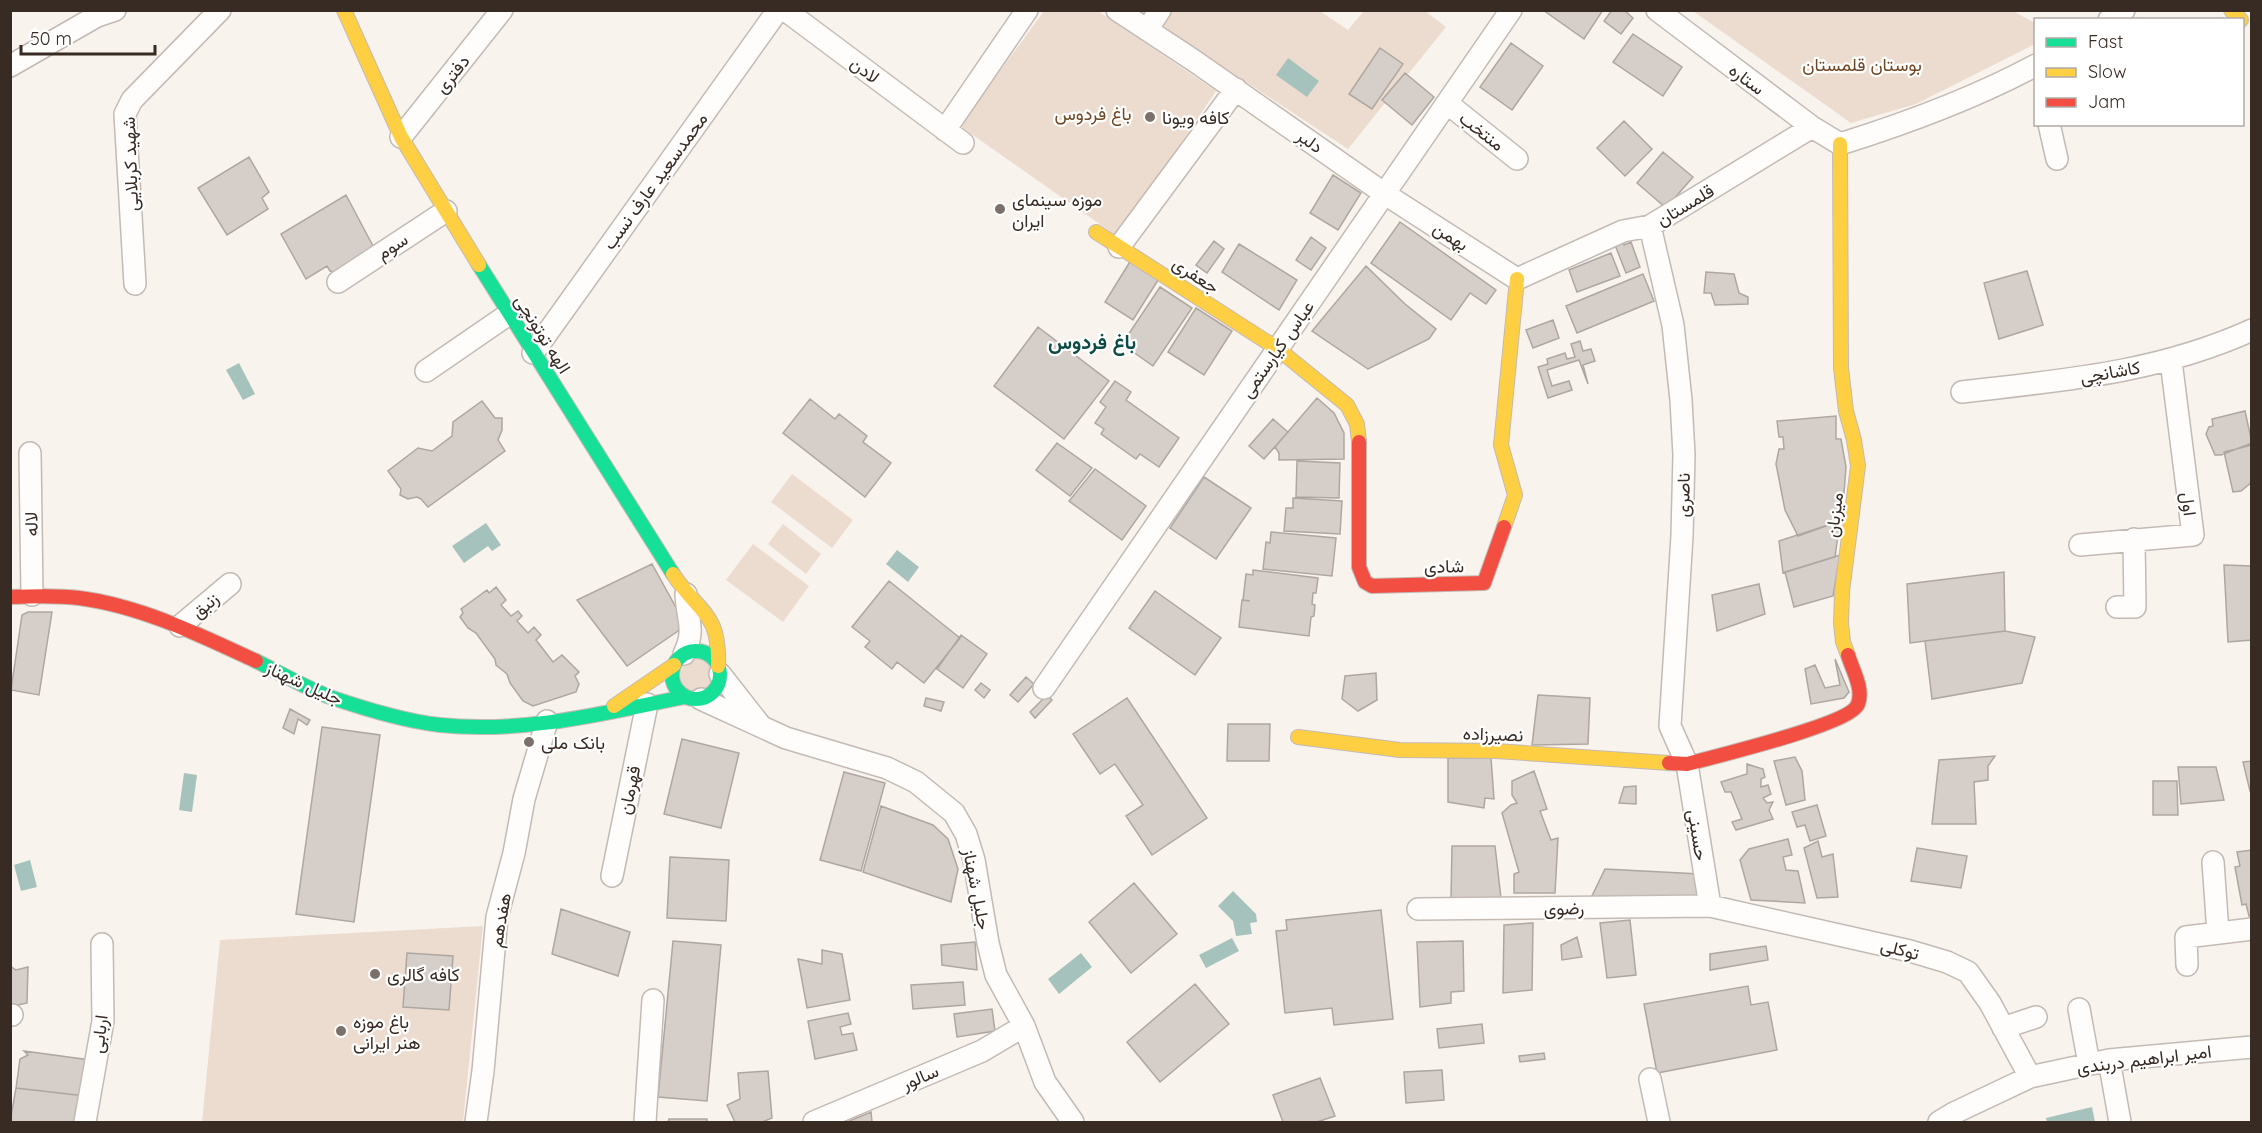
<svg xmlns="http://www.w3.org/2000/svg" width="2262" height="1133" font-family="Quicksand,Vazirmatn,sans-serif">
  <rect width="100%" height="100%" fill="#f9f3ee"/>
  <path fill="#ecdcd0" d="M1044 11H1098L1216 91 1118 237 960 126Z
    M1138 11H1320L1348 30 1364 11H1425L1446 27 1348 149Z
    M1693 11H2013L2035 23V44L1916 104 1851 123Z
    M792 474 853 520 832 548 771 502Z
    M783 524 821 554 806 574 768 544Z
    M753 544 809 586 783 622 726 580Z
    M696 656 708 660 714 682 711 688 701 695 678 685 676 679 689 657Z
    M483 926 463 1122H202L220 940Z"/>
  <path fill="#a6c2bc" d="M1288 58 1319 81 1307 97 1276 75Z
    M239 363 255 394 243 400 226 370Z
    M486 523 501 545 492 551 488 546 464 563 452 546Z
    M897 550 919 567 908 582 886 564Z
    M184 773 197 775 192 812 179 810Z
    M30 860 37 887 21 891 14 865Z
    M1233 891 1256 914 1257 922 1250 923 1252 934 1236 936 1233 921 1218 906Z
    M1232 938 1239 951 1206 968 1199 955Z
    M1081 953 1092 967 1059 994 1048 979Z
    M2092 1107 2095 1122H2047L2046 1118Z"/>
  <path fill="#d6cec8" stroke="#aea7a1" stroke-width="1.5" d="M1543 10H1603L1584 39Z
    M1612 10H1624L1633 18 1621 34 1604 21Z
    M1633 34 1682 67 1663 96 1613 62Z
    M1511 43 1543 66 1512 110 1480 87Z
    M1380 48 1403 64 1372 109 1349 94Z
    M1405 73 1434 97 1412 125 1382 100Z
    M1624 121 1652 149 1625 176 1597 148Z
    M1663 152 1693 177 1666 208 1637 183Z
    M249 157 269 192 262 198 268 209 227 235 198 188Z
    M1333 175 1361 193 1338 230 1310 213Z
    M346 195 373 246 337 273 330 271 327 266 306 279 281 234Z
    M1400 222 1496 290 1486 304 1470 293 1451 320 1371 263Z
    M1311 237 1326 248 1311 270 1296 260Z
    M1214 241 1224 249 1207 273 1196 265Z
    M1623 242 1624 245 1631 242 1640 267 1626 273 1615 245Z
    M1239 244 1297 280 1279 310 1222 272Z
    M1611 253 1620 276 1577 292 1569 270Z
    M1131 260 1160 277 1133 320 1105 302Z
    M1366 266 1405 304 1436 329 1429 339 1368 369 1312 331Z
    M2027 271 2043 325 1999 339 1984 283Z
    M1706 272 1734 274 1739 293 1748 297V304L1715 305 1711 293H1704Z
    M1643 274 1654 301 1577 333 1566 306Z
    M1160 287 1192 308 1153 366 1122 344Z
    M1196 308 1232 331 1204 375 1168 352Z
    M1553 320 1559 338 1533 348 1526 330Z
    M1038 327 1109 381 1064 439 994 386Z
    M1580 341 1583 351 1591 349 1595 361 1583 365 1588 384 1579 360 1547 370 1552 386 1569 381 1572 390 1548 398 1538 367 1548 364 1547 359 1565 353 1567 359 1575 357 1571 344Z
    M1115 381 1131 392 1126 400 1179 438 1159 467 1140 454 1136 459 1101 434 1104 429 1095 423 1106 407 1100 402Z
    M1317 398 1334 413 1344 433V459L1279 460V453L1275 447Z
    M810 399 835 419 839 414 867 436 863 442 891 463 865 497 783 433Z
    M482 401 495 418H502V430L498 440 505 451 428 507 421 499 417 497 408 499 400 495 401 489 388 471 418 448 432 451 452 436 453 422Z
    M2245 411 2252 443 2221 455H2215L2206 434 2209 427 2213 426 2212 419Z
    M1836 416V439H1841L1846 467 1844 493 1840 494 1843 520 1798 536 1785 510 1776 464 1779 449H1784L1783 437H1779L1777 421Z
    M1273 419 1288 432 1264 459 1249 446Z
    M1057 443 1092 468 1070 496 1036 470Z
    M2252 445V482L2241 491 2233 492 2224 452Z
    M1297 461 1340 463 1339 498 1296 497Z
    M1095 469 1146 506 1122 540 1069 501Z
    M1204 477 1251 508 1216 559 1170 528Z
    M1293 498 1342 501 1340 534 1284 531 1286 508H1293Z
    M1840 521 1835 557 1783 573 1779 541Z
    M1271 532 1336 538 1332 576 1263 569 1266 542 1270 543Z
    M1840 555 1833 596 1794 607 1785 572Z
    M652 564 684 622 678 631 627 666 577 600Z
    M2224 565 2252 566V640L2228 642Z
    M1253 570 1318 578 1316 593H1313L1312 604 1315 605 1314 616 1311 617 1309 636 1239 627 1242 600 1250 601 1243 600 1246 574 1253 575Z
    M2004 572 2005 631 1910 643 1907 584Z
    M889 581 960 638 924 683 897 662 892 669 865 647 870 641 852 627Z
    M1759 584 1765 614 1717 631 1712 595Z
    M496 587 506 600 501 605 511 616 518 611 522 616 517 621 528 633 534 627 541 635 536 640 553 662 562 655 579 672 575 676 579 684 576 692 533 706 523 701 510 683 507 674 496 665 495 659 476 633 468 628 460 617 463 613 461 609 487 590 489 593Z
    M1155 591 1221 638 1195 675 1129 628Z
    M28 612H52L39 695 11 690 22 615Z
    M2005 631 2035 637 2022 683 1932 699 1925 641Z
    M961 635 987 654 963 688 937 669Z
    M1835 659 1849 692 1844 698 1811 704 1805 669 1815 665 1825 688 1840 685Z
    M1376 673 1377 700 1358 711 1342 699 1345 676Z
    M1026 677 1034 684 1018 702 1010 695Z
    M981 683 990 690 984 698 975 690Z
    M1047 695 1052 700 1035 718 1030 712Z
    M1538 695 1590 698 1588 744 1532 745Z
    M926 698 944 702 941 711 924 706Z
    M1127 698 1207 818 1152 855 1126 816 1143 805 1115 764 1100 774 1073 734Z
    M290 709 310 720 307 725 298 719 294 734 283 728Z
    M1228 724H1270L1269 761H1227Z
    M322 727 380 735 354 922 296 914Z
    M682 739 739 753 721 828 664 814Z
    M1995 756 1988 766V780L1974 782 1976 824H1932L1939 760Z
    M1795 757 1802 771 1805 800 1786 805 1774 761Z
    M1448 758H1491L1494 799 1485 798 1484 808 1448 802Z
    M2252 761V791H2250L2243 762Z
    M1747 764 1763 769 1765 777 1761 779V787L1768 785 1771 794 1763 798 1767 803 1773 802 1769 810 1773 819 1736 830 1732 822 1742 819 1731 792H1725L1721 782 1747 774Z
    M2178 767H2216L2224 800 2181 804Z
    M1534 771 1547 809 1540 811 1551 840 1558 838 1555 893H1514V874L1519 872 1502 813 1511 805 1517 803 1512 795V781Z
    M844 772 885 783 861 871 820 860Z
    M2153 781H2177L2178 815H2153Z
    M1636 786V804L1619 803 1624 787Z
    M1817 805 1826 836 1810 841 1805 825 1797 827 1792 812Z
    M881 806 933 825 948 839 958 869 951 902 863 872Z
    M1788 839 1792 855 1783 857 1786 870 1798 871 1805 903 1751 900 1740 860 1749 849Z
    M1818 841 1822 857 1833 854 1838 897 1817 898 1804 848Z
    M1452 846H1495L1501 898 1451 899Z
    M1917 848 1967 856 1961 888 1911 881Z
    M2252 850V915L2249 916 2246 904 2242 905 2235 867 2240 866 2237 852Z
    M670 857 729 860 726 921 667 918Z
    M1605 869 1700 874 1705 898 1590 900Z
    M1134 883 1177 934 1131 973 1089 922Z
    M561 909 630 932 618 976 552 954Z
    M1381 910 1393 1019 1334 1025 1332 1008 1285 1013 1276 931 1287 930 1286 920Z
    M1630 920 1636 975 1607 978 1600 923Z
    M1533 923 1532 990 1503 993 1504 925Z
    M1577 937 1582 957 1562 960 1561 945Z
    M673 941 721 945 707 1101 658 1097Z
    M1463 941 1464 991 1451 992V1003L1420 1007 1417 942Z
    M975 942 977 970 942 965 941 945Z
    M1766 946 1768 960 1710 970V954Z
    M822 950 842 954 850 1000 807 1008 798 959 822 964Z
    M407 953 453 956 449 1010 403 1007Z
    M10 966 16 970 28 967 27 1003 10 1007Z
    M963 982 965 1005 913 1009 911 985Z
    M1195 984 1229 1024 1160 1082 1127 1042Z
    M1748 986 1751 1005 1768 1002 1777 1050 1657 1073 1644 1004Z
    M992 1009 995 1031 957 1037 954 1014Z
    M848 1013 851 1024 840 1027 842 1035 853 1033 857 1050 815 1059 808 1021Z
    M1482 1024 1484 1043 1439 1048 1437 1029Z
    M24 1051 90 1060 85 1096 16 1088 20 1059 28 1055Z
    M1544 1053 1545 1059 1520 1062 1519 1056Z
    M1442 1070 1444 1100 1406 1103 1404 1072Z
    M768 1071 772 1118 762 1122H735L727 1105 740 1099 738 1073Z
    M1320 1078 1335 1116 1317 1122H1283L1273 1095Z
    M16 1088 85 1096 81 1122H10Z
    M871 1112 872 1122H847Z
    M669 1119H707V1122H668Z"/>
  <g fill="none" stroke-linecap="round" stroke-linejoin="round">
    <g stroke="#c3bab4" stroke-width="24">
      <path id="street" d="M785 10 963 143
        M1117 10 1193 60 1385 194 1517 279 1623 231 1650 226 1812 127
        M1657 10 1812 127 1840 144C1907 123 1973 99 2036 65
        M2109 20 2124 10
        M1147 30 1160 10
        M10 66 97 16 115 10
        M1447 103 1517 159
        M2049 124 2057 159
        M945 130 1027 10
        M401 137 502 10
        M1650 226 1673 325 1681 400 1684 455 1682 536 1670 726 1687 764 1710 906
        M1119 247 1236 89
        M338 282 446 211
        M135 284 125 114 132 100 220 10
        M533 353 778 10
        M426 371 509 314
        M1962 392C2064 380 2157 373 2252 330
        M30 453 32 595
        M2080 545 2193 535 2171 361
        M2117 607H2135L2134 539
        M180 626 230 584
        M684 654C696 629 687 620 686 594
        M720 674 760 725
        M1044 688 1511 10
        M701 699 786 738 887 768 916 782 954 813 966 834 974 860 988 943 996 975 1024 1026 1045 1082 1073 1122
        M2213 862 2218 933
        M612 876 647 704
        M1418 909 1710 906 1910 951 1947 962 1968 972 1990 1003 2030 1077
        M2187 965 2186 937 2252 929
        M2079 1009 2089 1064
        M10 1015H12
        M2003 1028 2036 1017
        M2109 1060 2120 1122
        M1650 1079 1659 1122
        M85 1122 103 1021 102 944
        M476 1122 483 1071 497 917 514 853 524 799 547 721
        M645 1122 653 1000
        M814 1122 982 1051 1024 1026
        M1939 1122 1954 1113 2030 1077 2109 1060 2252 1047"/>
    </g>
    <g stroke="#c3bab4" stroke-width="16">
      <path id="fast" d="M479 265 673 574
        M672 675a24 24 0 1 1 48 0a24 24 0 1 1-48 0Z
        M256 661C280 673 304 687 330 697 365 709 403 721 440 725 522 734 604 713 684 697"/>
    </g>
    <g stroke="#c3bab4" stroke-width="16">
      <path id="slow" d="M344 10 401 137 479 265
        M2231 10 2241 20
        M1840 144 1841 368 1846 411 1854 440 1858 466 1842 592 1841 623 1843 642 1848 655
        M1096 232 1278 349 1347 405 1357 424 1359 442
        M1504 527 1515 495 1501 445 1517 279
        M673 574C699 614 720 611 718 666
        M614 706 674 665
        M1298 737 1400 750 1496 751 1669 763"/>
    </g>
    <g stroke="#c3bab4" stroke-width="16">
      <path id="jam" d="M1359 442V567L1365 582 1372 586 1484 583 1504 527
        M10 597C33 596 56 595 79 598 141 606 200 635 256 661
        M1669 763 1687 764C1713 757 1851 724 1858 704 1864 689 1852 669 1848 655"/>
    </g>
    <use href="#street" stroke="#fefdfc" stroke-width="21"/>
    <use href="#fast" stroke="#16e098" stroke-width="14"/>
    <use href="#slow" stroke="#ffcf43" stroke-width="14"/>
    <use href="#jam" stroke="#f24e42" stroke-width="14"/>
  </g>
  <g fill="#7b716a" stroke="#fff" stroke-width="2">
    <circle cx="1150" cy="117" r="6"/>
    <circle cx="1000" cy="209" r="6"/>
    <circle cx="529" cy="742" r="6"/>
    <circle cx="375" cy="974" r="6"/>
    <circle cx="341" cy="1031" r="6"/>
  </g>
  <g text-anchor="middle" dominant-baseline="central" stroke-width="4.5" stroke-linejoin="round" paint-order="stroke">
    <g font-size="18" fill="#6f4623" stroke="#fff">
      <text x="1862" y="64">بوستان قلمستان</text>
      <text x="1093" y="113">باغ فردوس</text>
    </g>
    <g font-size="18" fill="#372b23" stroke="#fff">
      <text transform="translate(865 70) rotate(37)">لادن</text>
      <text transform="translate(452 74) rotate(-51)">دفتری</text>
      <text transform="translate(1747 79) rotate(37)">ستاره</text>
      <text transform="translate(1482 131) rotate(38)">منتخب</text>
      <text transform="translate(1310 141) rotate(35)">دلبر</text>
      <text transform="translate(130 164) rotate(-92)">شهید کربلایی</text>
      <text transform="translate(655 181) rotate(-54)">محمدسعید عارف نسب</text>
      <text transform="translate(1685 205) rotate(-31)">قلمستان</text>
      <text transform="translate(1451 236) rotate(33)">بهمن</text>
      <text transform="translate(392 246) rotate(-33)">سوم</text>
      <text transform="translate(1196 275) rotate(33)">جعفری</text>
      <text transform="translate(543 334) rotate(58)">الهه توتونچی</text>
      <text transform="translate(1277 349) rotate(-55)">عباس کیارستمی</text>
      <text transform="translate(2110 372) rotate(-10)">کاشانچی</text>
      <text transform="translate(1683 495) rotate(-89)">ناصری</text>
      <text transform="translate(2189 504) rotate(83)">اول</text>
      <text transform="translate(1834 515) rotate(-83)">میزبان</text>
      <text transform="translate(31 524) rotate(-91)">لاله</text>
      <text transform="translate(1444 566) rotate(-1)">شادی</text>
      <text transform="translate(205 605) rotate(-40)">زنبق</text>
      <text transform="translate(304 683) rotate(24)">جلیل شهناز</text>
      <text transform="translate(1493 734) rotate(2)">نصیرزاده</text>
      <text transform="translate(629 790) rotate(-78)">قهرمان</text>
      <text transform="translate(1698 835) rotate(81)">حسینی</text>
      <text transform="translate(977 889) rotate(79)">جلیل شهناز</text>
      <text transform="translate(1564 908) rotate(-1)">رضوى</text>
      <text transform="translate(500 920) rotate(-80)">هفدهم</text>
      <text transform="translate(1900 949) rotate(14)">توکلی</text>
      <text transform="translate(99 1034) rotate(-83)">اربابی</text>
      <text transform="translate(2144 1059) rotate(-7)">امیر ابراهیم دربندی</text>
      <text transform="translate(920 1077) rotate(-23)">سالور</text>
    </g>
    <g font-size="18" fill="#372b23" stroke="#fff" text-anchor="start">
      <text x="1162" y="117">کافه ویونا</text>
      <text x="1012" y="199">موزه سینمای<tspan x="1012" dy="21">ایران</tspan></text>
      <text x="541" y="742">بانک ملی</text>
      <text x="387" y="974">کافه گالری</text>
      <text x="353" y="1021">باغ موزه<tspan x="353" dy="21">هنر ایرانی</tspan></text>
    </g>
    <g font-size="20" font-weight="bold" fill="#0d4b46" stroke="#fff">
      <text x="1092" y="341">باغ فردوس</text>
    </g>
  </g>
  <rect width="2262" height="1133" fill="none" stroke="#372b23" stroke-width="24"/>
  <rect x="2034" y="18" width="210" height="108" fill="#ffffff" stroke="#afaaa7" stroke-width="1.5"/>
  <rect x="2046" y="38" width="30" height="9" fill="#16e098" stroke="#afaaa7" stroke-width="1.5"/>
  <text x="2088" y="48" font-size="18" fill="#372b23">Fast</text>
  <rect x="2046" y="68" width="30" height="9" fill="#ffcf43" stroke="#afaaa7" stroke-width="1.5"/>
  <text x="2088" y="78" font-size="18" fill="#372b23">Slow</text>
  <rect x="2046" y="98" width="30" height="9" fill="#f24e42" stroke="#afaaa7" stroke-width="1.5"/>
  <text x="2088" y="108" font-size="18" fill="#372b23">Jam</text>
  <path d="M21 45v9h134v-9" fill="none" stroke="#372b23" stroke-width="3"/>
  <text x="30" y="45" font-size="18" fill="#372b23" stroke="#ffffff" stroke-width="4.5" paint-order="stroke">50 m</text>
</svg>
